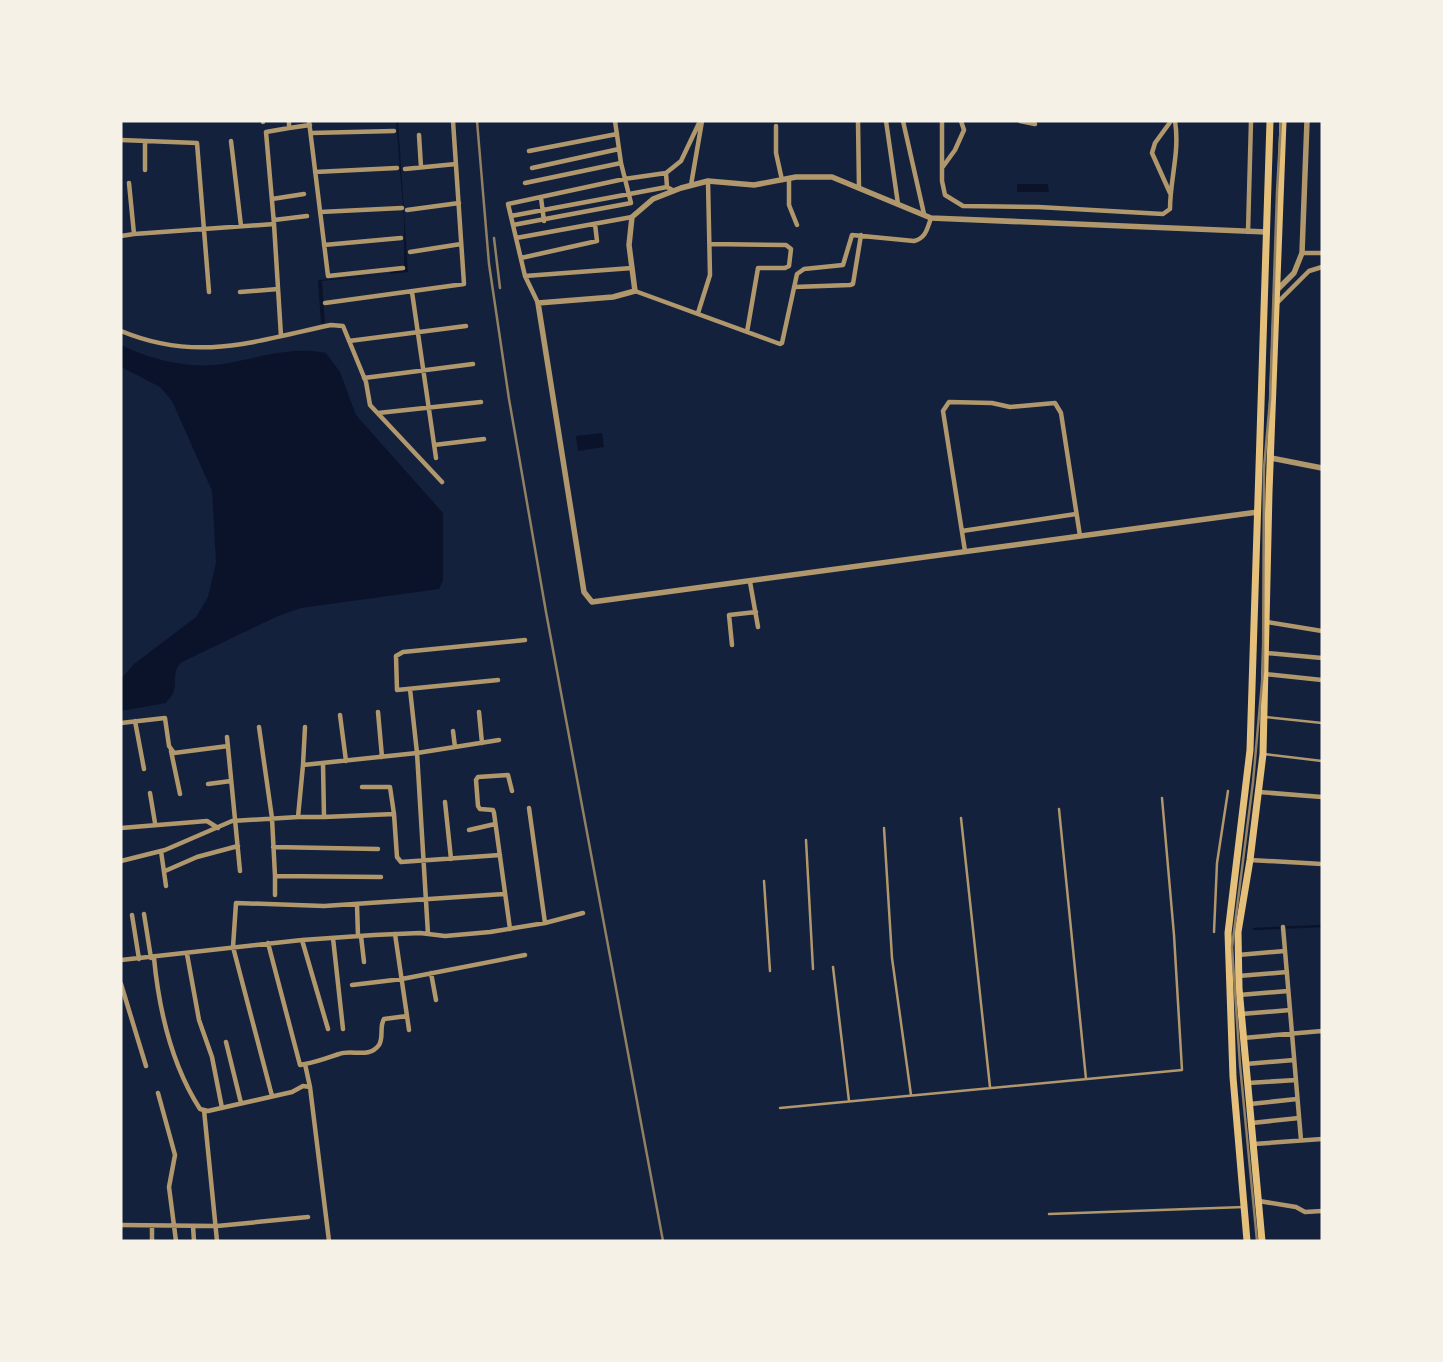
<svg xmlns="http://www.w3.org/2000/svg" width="1443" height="1362" font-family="'Sofia Sans Condensed',sans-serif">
  <rect width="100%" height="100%" fill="#14213d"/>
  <path fill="#0b132b" d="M396 121H398L408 272 322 281 325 323 321 324 318 280 390 274V272L404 270V220Z
    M1017 184H1048L1049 192H1017Z
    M121 345C151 360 190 369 223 364 257 358 292 346 326 353L340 372 356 415 443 513V581L439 589 301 608 278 616 182 662C171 671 178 682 173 693 172 696 168 700 166 703L121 711V679L134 664 196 617 208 597 216 562 212 491 172 401 160 387 121 367Z
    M602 433 604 447 578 451 576 436Z"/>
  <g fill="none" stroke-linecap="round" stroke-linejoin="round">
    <path stroke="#0b132b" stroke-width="2.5" d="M1254 929 1322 926"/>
    <path stroke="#b1986c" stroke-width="2.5" d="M1266 717 1322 723
      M1264 754 1322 761
      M1059 809 1086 1079
      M961 818 990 1087
      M884 828 892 958 911 1095
      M806 840 813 969
      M764 881 770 971
      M1214 932 1217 863 1228 791
      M833 967 849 1101
      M780 1108 1182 1070 1174 935 1162 798
      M1049 1214 1244 1207"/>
    <path stroke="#b1986c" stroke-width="4.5" d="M263 121V122
      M309 121 328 276 403 268
      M858 121 859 188
      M886 121 898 204
      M903 121 924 214
      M942 121V181L945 195 963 206 1038 207 1163 214 1170 209C1170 179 1180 152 1175 121
      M1020 121 1035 124
      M776 126V153L782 180
      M289 128 310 125
      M311 133 394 131
      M419 135 421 167
      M121 140 197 143 209 292
      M231 141 241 226
      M529 151 617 134
      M532 168 619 149
      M942 168 955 150 964 130 961 121
      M405 169 456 164
      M145 170V141
      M315 172 397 168
      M666 173 667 187
      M789 178V205L797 225
      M525 183 621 163
      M691 185 702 121
      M1170 193 1152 153 1155 143 1171 121
      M541 198 544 221
      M272 199 304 194
      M407 210 459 203
      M320 212 402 208
      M511 216 667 187 674 191
      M274 220 307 216
      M513 225 631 203 621 163 615 121
      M1248 232 1251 121
      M134 234 274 224
      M121 236 134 234 129 183
      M516 238 632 217
      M711 244 786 245 791 249 789 266 785 268H758L747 332
      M324 245 401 238
      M410 252 461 244
      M1302 253H1322
      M521 258 597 241 595 224
      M525 276 632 268
      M794 287 850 285 853 284 861 235
      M635 291 780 344 782 343 797 274 804 269 843 265 852 235 914 241C926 238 927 229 931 218
      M240 292 278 289
      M412 292 436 458
      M325 303 464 284 453 121
      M538 303 525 276 508 204 624 179 666 173 681 161 700 121
      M1277 303 1309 271 1322 267
      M698 313 710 275 708 181
      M121 331C198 363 255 341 331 325L343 326 366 382 370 405 442 482
      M281 336 274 224 266 132 289 128V121
      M349 341 466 326
      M364 378 473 364
      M378 413 481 402
      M434 445 484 439
      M962 531 1076 514
      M965 551 943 411 949 402 992 403 1010 407 1055 403 1061 413 1080 536
      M750 582 758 627
      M1267 622 1322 631
      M732 645 729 615 756 612
      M1266 653 1322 658
      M1265 674 1322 680
      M498 680 397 690 396 656 403 652 525 640
      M410 689 417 753 428 934
      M378 712 382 757
      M479 712 482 743
      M340 715 346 761
      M135 721 144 769
      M121 723 165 718 169 746 174 753 228 746
      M259 727 272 818 275 876 381 877
      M453 731 455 747
      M227 737 240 871
      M171 751 180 794
      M323 764 324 817 394 814 397 857 401 862 500 855
      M303 765 305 727
      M208 784 231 781
      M362 787H390L394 814
      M1259 792 1322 797
      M150 793 155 823
      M445 802 451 859
      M529 808 545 923
      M298 817H324
      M121 828 207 821 218 828
      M469 830 495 824
      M273 847 378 849
      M161 851 166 886
      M1250 860 1322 864
      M121 861 165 850 232 821 298 817 303 765 417 753 499 740
      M165 871 197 857 238 846
      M275 895V876
      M357 905 358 936
      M144 914 151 958
      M132 915 139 959
      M1283 927 1301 1140
      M510 929 494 813 493 810 480 809 478 806 476 780 478 777 508 775 512 791
      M361 936 364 962
      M333 938 343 1029
      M302 940 328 1029
      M268 943 300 1065 305 1064
      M187 954 199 1020 212 1057 222 1108
      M1238 955 1285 951
      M154 958C159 1010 171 1064 200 1109L208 1111 292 1092 303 1086 310 1087 329 1241
      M121 960 302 940 374 935 420 933 445 936 490 932 545 923 583 913
      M431 973 436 1000
      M1238 976 1287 972
      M121 984 146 1066
      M352 985 402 979 525 955
      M1239 995 1288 991
      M1241 1014 1290 1010
      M407 1016 409 1030
      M1243 1038 1322 1031
      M226 1042 241 1103
      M1246 1064 1294 1060
      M1248 1083 1296 1080
      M310 1087 305 1064C317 1062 327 1058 339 1054 352 1049 369 1059 379 1045 384 1037 379 1027 384 1019L407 1016 395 934
      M158 1093 175 1155 169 1187 176 1241
      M272 1096 233 947 236 903 324 906 504 894
      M1250 1104 1297 1099
      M204 1110 217 1241
      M1252 1123 1299 1118
      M1254 1144 1322 1139
      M1259 1201 1296 1207 1305 1212 1322 1211
      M121 1225 217 1226 308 1217
      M152 1226V1241
      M193 1226 194 1241"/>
    <path stroke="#b1986c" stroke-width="5.5" d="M1278 289 1294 273 1302 253 1307 121
      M1271 458 1322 468
      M1258 512 592 602 584 592 538 303 613 297 635 291 629 245 632 217 653 199 681 188 708 181 754 185 796 177H832L931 218 1267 232"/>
    <path stroke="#e5c07b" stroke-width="7" d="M1247 1241 1233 1077 1228 933 1250 750 1270 121
      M1262 1241 1239 988 1238 932 1250 860 1263 754 1269 492 1283 121"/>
    <path stroke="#918062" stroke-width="2.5" d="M477 121 489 264 509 399 546 612 663 1241
      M494 238 500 288
      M1257 1241 1240 1065 1232 947 1253 782 1263 671 1264 468 1270 400 1277 192 1281 121"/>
  </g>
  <rect width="1443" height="1362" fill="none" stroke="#f6f1e7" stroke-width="245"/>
</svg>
